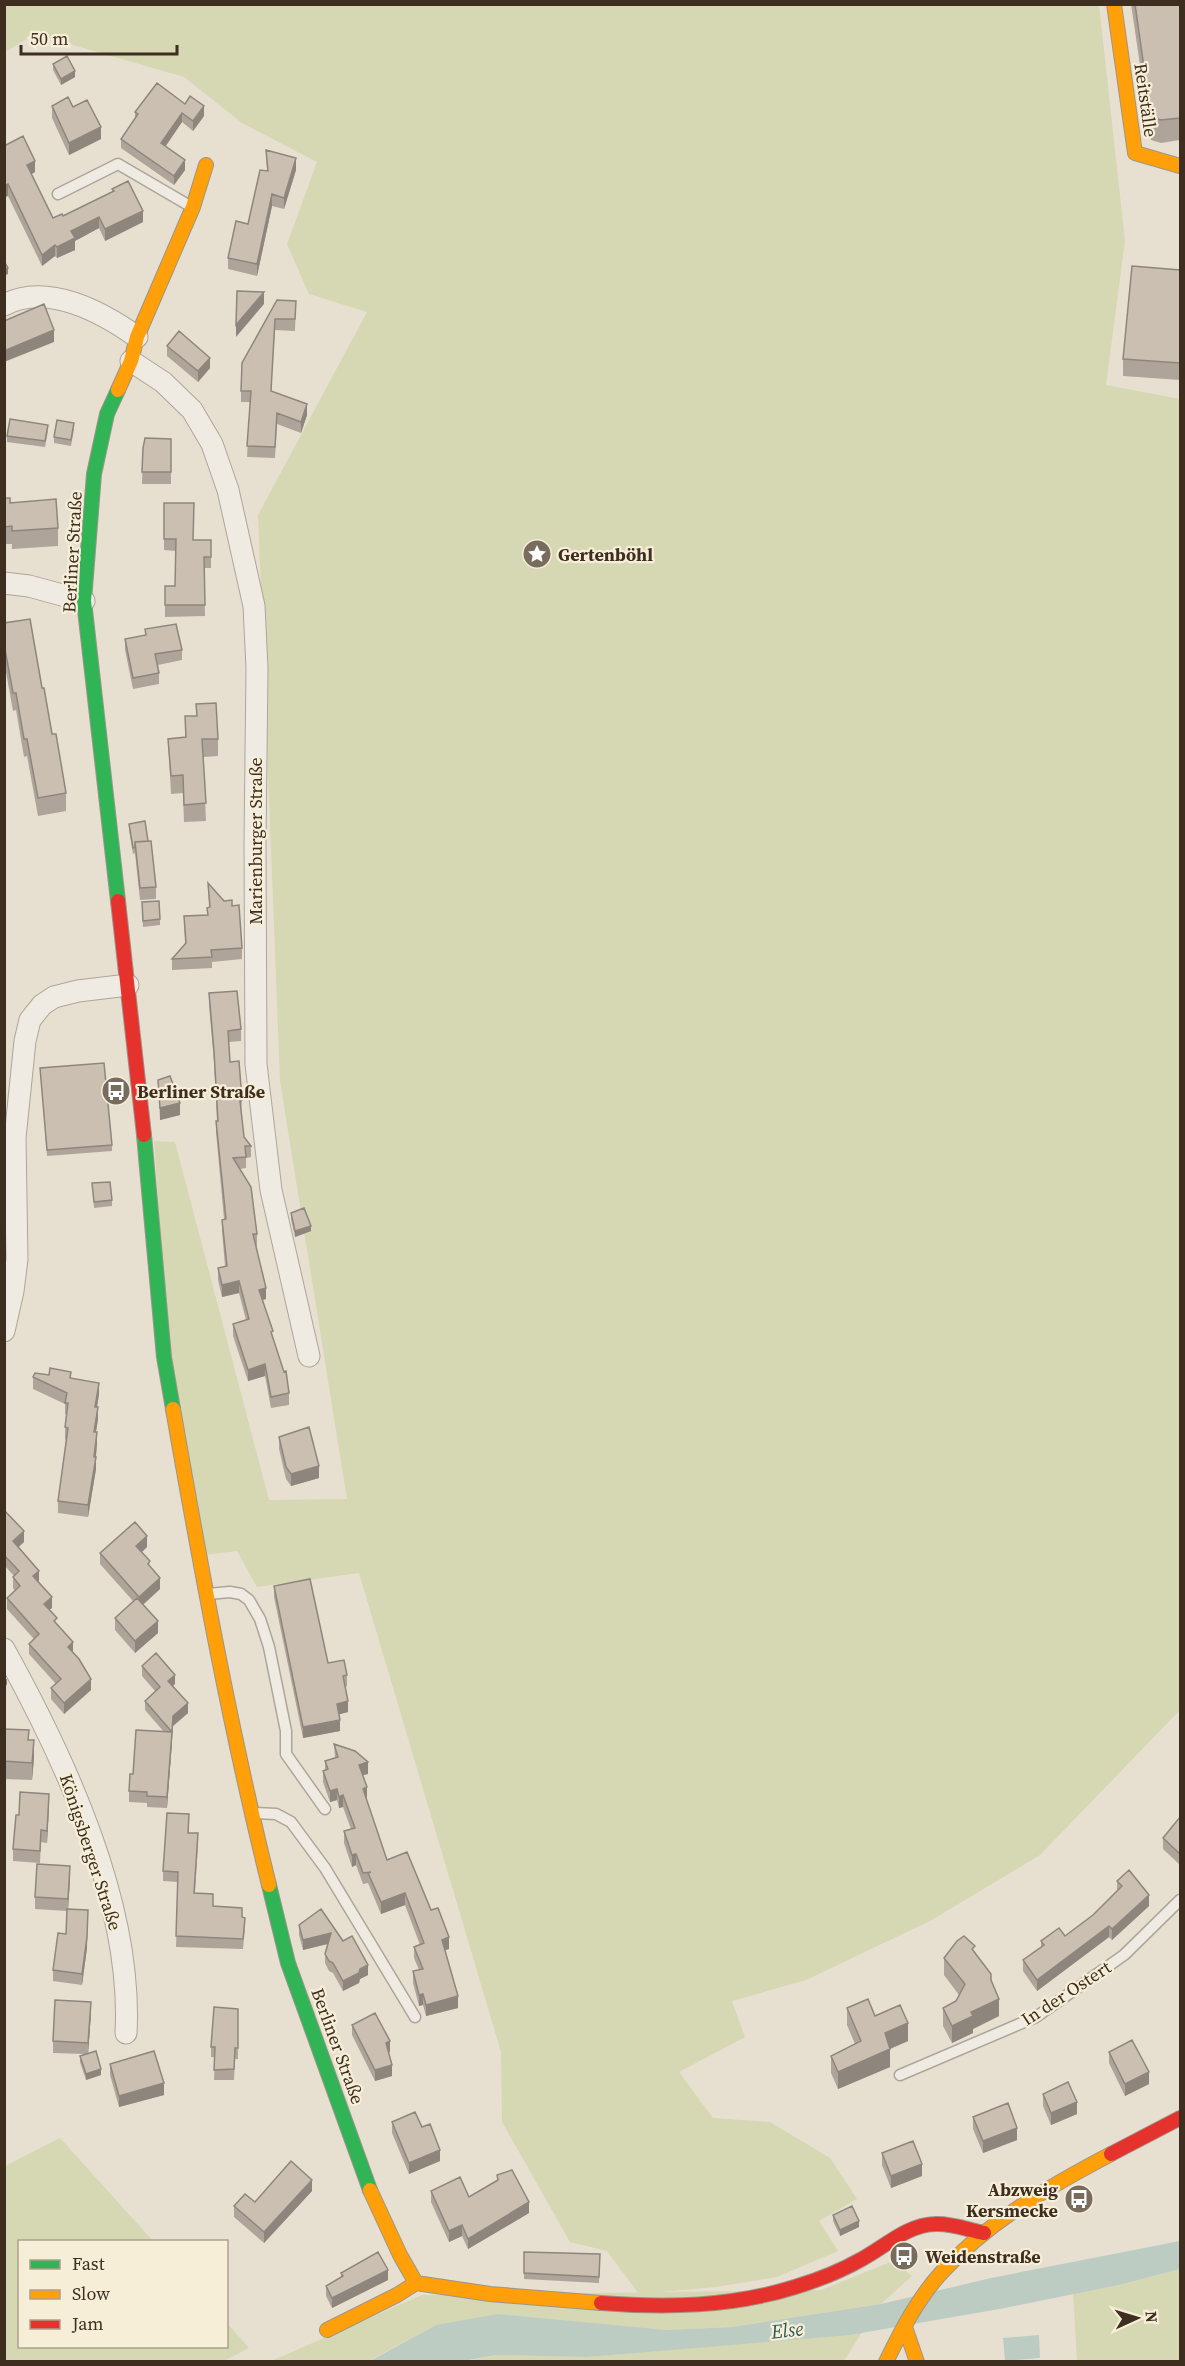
<svg xmlns="http://www.w3.org/2000/svg" width="1185" height="2366" font-family="'Source Serif 4',serif">
  <rect width="100%" height="100%" fill="#e7e0d1"/>
  <path fill="#d6d7b3" d="M4 5H1099L1125 241 1106 385 1180 399V1710L1040 1855 930 1921 806 1980 732 2001 745 2037 679 2072 713 2118 770 2122 830 2158 857 2199 819 2221 838 2251 777 2277 716 2287 639 2294 607 2251 570 2242 502 2122 501 2052 359 1573 257 1587 237 1551 204 1555 169 1355 154 1141 175 1142 269 1500 347 1499 280 1081 258 515 367 312 309 294 287 244 317 162 242 123 184 77 35 34 5 52Z
    M60 2138 153 2241 20 2242V2346H226L227 2323 249 2348 224 2361H5V2166Z
    M893 2261 912 2276 881 2304 732 2327 666 2330 436 2325 368 2361 269 2362 422 2295 821 2290Z
    M1180 2269V2361H1077L1073 2293 1123 2284Z
    M862 2332 844 2361 463 2362 496 2355 587 2357Z"/>
  <path fill="#bcccc2" d="M1180 2241V2269L1123 2284 1005 2308 850 2335 587 2357 496 2355 463 2361 368 2362 436 2325 498 2314 666 2330 732 2327 881 2304 991 2278Z
    M1039 2335 1040 2358 1005 2361 1003 2338Z"/>
  <g fill="none" stroke-linecap="round" stroke-linejoin="round">
    <g stroke="#ada599" stroke-width="13">
      <path id="lane" d="M58 194 118 164 190 206
        M208 1594 230 1592 241 1594 249 1600 260 1619 269 1647 286 1731V1754L325 1809
        M255 1813 276 1814 291 1822 325 1868 415 2017
        M900 2075 1036 2017 1124 1955 1180 1900"/>
    </g>
    <g stroke="#ada599" stroke-width="23">
      <path id="street" d="M4 305C47 282 102 312 137 337
        M131 361 163 382 192 410 212 444 228 490 254 606 257 668 255 843 256 1064 271 1190 309 1356
        M4 583 29 586 84 601
        M4 1331 13 1291 17 1259 15 1138 25 1041 30 1020 42 1005 54 997 78 991 128 985
        M4 1649C65 1759 133 1905 126 2033"/>
    </g>
    <g stroke="#9c958a" stroke-width="16">
      <path id="fast" d="M118 390 107 414 94 474 84 601 118 901
        M144 1135 164 1357 173 1409
        M269 1885 288 1963 370 2190"/>
    </g>
    <g stroke="#9c958a" stroke-width="16">
      <path id="slow" d="M1114 4 1135 153 1180 166
        M118 390 131 361 137 337 193 207 206 165
        M173 1409C201 1569 230 1728 269 1885
        M370 2190 400 2255 416 2283
        M905 2327 917 2362
        M327 2330 397 2295 416 2283 490 2294 601 2303
        M886 2362C901 2331 918 2298 942 2272 989 2221 1050 2186 1111 2154"/>
    </g>
    <g stroke="#9c958a" stroke-width="16">
      <path id="jam" d="M118 901 144 1135
        M1111 2154 1180 2118
        M601 2303C666 2308 731 2307 795 2287 818 2280 841 2271 862 2259 886 2246 907 2225 935 2224 952 2223 968 2230 984 2233"/>
    </g>
    <use href="#lane" stroke="#efebe3" stroke-width="10"/>
    <use href="#street" stroke="#efebe3" stroke-width="21"/>
    <use href="#fast" stroke="#30b455" stroke-width="14"/>
    <use href="#slow" stroke="#ff9f0a" stroke-width="14"/>
    <use href="#jam" stroke="#e5322d" stroke-width="14"/>
  </g>
  <path fill="#afa499" d="M1131 4H1180V140L1161 143 1151 140Z
    M53 64 75 77 61 85 53 70Z
    M185 104 204 116 193 131 182 122 165 147 185 170 174 185 121 148V139L135 119V112Z
    M52 106 73 107 101 139 69 155 52 118Z
    M4 146 35 172 31 174 53 218 63 216 112 192V189L143 222 105 241 99 228 75 241V250L57 258 55 256 42 266 8 196Z
    M266 150 296 170 284 209 272 206 257 276 228 269V258L248 224 267 171Z
    M1180 270V380L1123 376V359Z
    M277 300 296 301 295 331 275 330 271 391 307 415 301 433 277 424 275 458 247 457 250 402H241V391Z
    M167 346 210 368 198 382 167 356Z
    M74 429 71 446 54 443V437Z
    M48 431 45 447 7 442V436Z
    M171 439V484H142L143 448Z
    M4 498 10 503 58 528V546L12 549V544H4Z
    M164 503 194 540H211V568H204L205 616 165 617V586H175L176 551 164 550Z
    M4 623 42 688 66 793V811L38 816 27 756 24 757 16 710 13 711 4 661Z
    M145 629 182 650V660L158 665 159 673V684L133 689 125 650V639L145 636Z
    M185 716 218 739V756L203 757 206 821 184 822 183 793 171 794 168 739 185 738Z
    M129 824 148 841 156 887V899L140 900 135 853 133 854 129 830Z
    M208 883 224 901 232 906 242 948V959L212 962V968L172 970V959L185 944 184 916 207 915V908L209 907Z
    M142 908 160 919V925L143 927Z
    M209 993 241 1029V1041L229 1042 230 1062 242 1100 241 1112 244 1137 251 1146V1157L246 1158V1168L240 1169 257 1234V1246H256L266 1299 262 1300 289 1393V1405L271 1408 265 1376 248 1381 233 1336V1324L246 1320 239 1293 222 1297 218 1280V1268L225 1266 222 1231V1220L224 1219 216 1132V1121H217L214 1062 209 1005Z
    M40 1068 112 1145V1151L47 1156Z
    M158 1080 180 1115 160 1120Z
    M92 1183 112 1200V1206L94 1208Z
    M291 1213 311 1231 295 1237 291 1219Z
    M33 1377 71 1379 99 1394 97 1407 98 1419 96 1432 97 1444 96 1457V1469L88 1517 58 1513V1501L66 1440 65 1439V1427L67 1415 65 1414V1404L33 1389Z
    M279 1437 319 1478 291 1486 286 1479 279 1449Z
    M4 1510 24 1542 19 1547 39 1581 38 1582 52 1608 49 1610 73 1653 91 1690 64 1714 51 1699V1688L56 1684 29 1654V1644L34 1639 7 1609V1598L15 1591 13 1588V1577L14 1576 4 1565Z
    M147 1547 142 1552 150 1566 160 1589 143 1605 158 1633 135 1653 115 1630V1618L133 1601 100 1564V1553Z
    M274 1586 328 1663 347 1675V1686L345 1687 348 1712 339 1714 340 1731 303 1738 274 1597Z
    M142 1666 175 1684 173 1686 188 1713 173 1726 167 1808 147 1807V1803L129 1802V1791L133 1774 164 1732 145 1710V1701L155 1691 142 1676Z
    M4 1729 29 1740 34 1758 32 1780 4 1779Z
    M334 1744 368 1774 363 1775 367 1799H366L387 1860 431 1910 449 1949 445 1950 458 2008 426 2016 423 2005 419 2006 413 1983V1971L419 1970 414 1958V1947L420 1945 405 1905 381 1914 368 1883 363 1884 356 1865 352 1867 344 1843V1831L351 1829 343 1807 339 1808 337 1800 330 1802 323 1782V1771L325 1770V1761L335 1758Z
    M49 1806 47 1843 41 1842 40 1863 13 1861V1849Z
    M1180 1817V1865L1163 1849V1838Z
    M189 1825V1833L198 1844 195 1893 213 1906 242 1917 245 1928 243 1949 176 1947 178 1882 163 1881V1871Z
    M70 1878 68 1909 87 1948 82 1985 53 1981V1970L66 1934 67 1911 35 1909V1897Z
    M1117 1881 1149 1906 1112 1940 1109 1937 1037 1991 1023 1971V1960L1041 1947V1941L1065 1936 1093 1915 1117 1891Z
    M321 1909 368 1975 360 1979 359 1983 343 1991 333 1973 329 1971 325 1963V1954L328 1944 303 1950 299 1935V1925Z
    M975 1952 991 1981 999 2016 973 2029V2033L952 2043 943 2026V2008L956 2001 959 1995 944 1975V1958Z
    M847 2008 875 2016 908 2041 890 2049V2067L838 2089 831 2073V2056L855 2044 847 2025Z
    M238 2009V2059H235L234 2080H214L215 2057H211V2047Z
    M91 2013 88 2053 101 2075 86 2080 80 2062V2056L85 2054 53 2053V2041Z
    M352 2025 390 2052H388L392 2076 375 2081 352 2035Z
    M1109 2052 1149 2084 1125 2096 1109 2063Z
    M110 2064 164 2095 119 2107 110 2075Z
    M1043 2094 1077 2114 1051 2125 1043 2106Z
    M973 2117 1017 2140 983 2153 973 2129Z
    M392 2122 422 2127 440 2161 409 2174 392 2133Z
    M882 2153 922 2176 891 2188 882 2165Z
    M497 2175 529 2213 468 2249 462 2236 449 2242 431 2202V2191L469 2197 497 2180Z
    M312 2191 264 2243 234 2217V2206Z
    M833 2215 859 2227 840 2236 833 2221Z
    M524 2252 600 2254 599 2283 524 2279Z
    M341 2273 388 2280 332 2308 326 2296V2286L341 2277Z"/>
  <path fill="#8e867d" d="M75 71V77L61 85V79Z
    M204 106V116L193 131V121Z
    M182 113V122L161 153V143Z
    M101 127V139L69 155V143Z
    M296 158V170L284 209V198Z
    M185 160V170L174 185V176Z
    M35 161V172L27 177V165Z
    M8 184V196L4 198V186Z
    M272 194V206L257 276V264Z
    M143 211V222L105 241V229Z
    M99 217V228L75 241V250L57 258V247L71 231Z
    M55 245V256L42 266V255Z
    M8 268V274L4 276V270Z
    M264 292V304L236 337V325Z
    M54 330V342L4 362V351Z
    M210 358V368L198 382V371Z
    M307 404V415L301 433V422Z
    M180 1103V1115L160 1120V1108Z
    M311 1226V1231L295 1237V1231Z
    M239 1281V1293L222 1297V1285Z
    M266 1288V1299L259 1301V1290Z
    M265 1364V1376L248 1381V1370Z
    M99 1383V1394L95 1419V1407Z
    M98 1407V1419L94 1444V1432Z
    M97 1432V1444L95 1464 96 1457V1469L88 1517V1505Z
    M319 1466V1478L291 1486V1474Z
    M24 1531V1542L13 1551V1541Z
    M147 1536V1547L136 1557V1546Z
    M39 1571V1581L33 1587V1576Z
    M160 1578V1589L139 1608V1597Z
    M52 1597V1608L44 1614V1604Z
    M158 1621V1633L135 1653V1641Z
    M73 1642V1653L68 1647Z
    M175 1675V1684L168 1690V1681Z
    M7 1679V1685L4 1686V1680Z
    M91 1679V1690L64 1714V1703Z
    M348 1701V1712L337 1715V1704Z
    M188 1703V1713L173 1726 172 1741 173 1716Z
    M340 1720V1731L303 1738V1727Z
    M172 1732V1743L167 1808V1797Z
    M34 1740V1758L32 1780V1763Z
    M368 1762V1774L359 1776V1765Z
    M367 1787V1799L363 1800V1789Z
    M337 1789V1800L330 1802V1791Z
    M49 1794V1806L47 1843V1831Z
    M343 1795V1807L339 1808V1797Z
    M356 1854V1865L352 1867V1855Z
    M70 1866V1878L68 1911V1899Z
    M405 1893V1905L381 1914V1902Z
    M1149 1895V1906L1112 1940V1929Z
    M88 1910 87 1948 82 1985V1974Z
    M1109 1926V1937L1037 1991V1980Z
    M331 1933V1943L303 1950V1940Z
    M449 1937V1949L442 1951V1940Z
    M368 1965V1975L360 1979 359 1983 343 1991V1981Z
    M423 1994V2005L419 2006V1995Z
    M458 1996V2008L426 2016V2005Z
    M999 1999V2016L973 2029V2033L952 2043V2026L971 2012Z
    M91 2002V2013L88 2055V2043Z
    M908 2023V2041L885 2051V2033Z
    M390 2041V2052L386 2053V2043Z
    M890 2049V2067L838 2089V2072Z
    M392 2065V2076L375 2081V2070Z
    M101 2069V2075L86 2080V2074Z
    M1149 2072V2084L1125 2096V2084Z
    M164 2083V2095L119 2107V2096Z
    M1077 2102V2114L1051 2125V2113Z
    M1017 2128V2140L983 2153V2141Z
    M440 2150V2161L409 2174V2163Z
    M922 2164V2176L891 2188V2176Z
    M312 2180V2191L264 2243V2232Z
    M529 2202V2213L468 2249V2239Z
    M859 2221V2227L840 2236V2230Z
    M462 2225V2236L449 2242V2231Z
    M388 2270V2280L332 2308V2298Z"/>
  <path fill="#cbbfb2" stroke="#8e867d" stroke-width="1.5" d="M1135 4H1180V118L1161 120 1151 117Z
    M67 56 75 71 61 79 53 64Z
    M157 83 185 104 190 96 204 106 193 121 182 113 161 143 185 160 174 176 121 139 138 114 135 112Z
    M68 97 73 107 87 100 101 127 69 143 52 106Z
    M23 136 35 161 27 165 53 218 62 214 63 216 114 191 112 189 128 181 143 211 105 229 99 217 71 231 75 238 57 247 55 245 42 255 8 184 4 186V146Z
    M266 150 296 158 284 198 272 194 257 264 228 258 236 221 248 224 260 170 268 171Z
    M4 261 8 268 4 270Z
    M1132 266 1180 270V363L1123 359Z
    M237 291 264 292 236 325Z
    M277 300 296 301 295 319H275L271 391 307 404 301 422 277 413 275 447 247 446 251 391H241L242 363Z
    M44 304 54 330 4 351V321Z
    M179 331 210 358 198 371 167 346Z
    M10 419 48 425 45 441 7 436Z
    M57 420 74 423 71 440 54 437Z
    M145 438 171 439V472H142L143 448Z
    M4 498H10V503L56 499 58 528 12 531V526L4 527Z
    M164 503H194L193 540H211V557H204L205 605H165V586H175L176 539H164Z
    M30 619 42 688H44L52 734H56L66 793 38 798 27 739H24L16 693H13L4 644V623Z
    M176 624 182 650 155 654 159 673 133 678 125 639 146 635 145 629Z
    M216 703 218 739H202L206 803 184 805 183 775 171 776 168 739 186 737 185 716H197L196 704Z
    M145 821 148 841 135 842V847L133 848 129 824Z
    M151 841 156 887 140 888 135 842Z
    M208 883 224 901 232 900V906L239 905 242 948 211 950 212 957 172 959 186 943 184 916 208 915 207 908 210 907Z
    M159 901 160 919 143 921 142 902Z
    M237 991 241 1029 228 1031 230 1062 239 1061 242 1100 240 1101 244 1137 251 1146H245L246 1157 233 1158 251 1187 257 1234H253L266 1288 259 1290 273 1331 271 1332 284 1372 286 1371 289 1393 271 1397 265 1364 248 1370 233 1324 249 1319 239 1281 222 1285 218 1268 227 1266 222 1220 226 1219 216 1121H218L214 1051 209 993Z
    M104 1063 112 1145 47 1150 40 1068Z
    M170 1076 180 1103 160 1108 158 1080Z
    M110 1182 112 1200 94 1202 92 1183Z
    M304 1208 311 1226 295 1231 291 1213Z
    M50 1368 71 1372 70 1378 99 1383 95 1407H98L94 1432H97L94 1457H96L88 1505 58 1501 68 1428 65 1427 68 1403H65L67 1393 33 1377 35 1373 49 1375Z
    M309 1427 319 1466 291 1474 286 1467 279 1437Z
    M4 1510 24 1531 13 1541 39 1571 33 1576 52 1597 44 1604 57 1618 54 1621 73 1642 68 1647 79 1659 91 1679 64 1703 51 1688 61 1679 29 1644 39 1634 7 1598 20 1586 13 1577 19 1571 4 1555Z
    M135 1522 147 1536 136 1546 150 1561 148 1564 160 1578 139 1597 100 1553Z
    M310 1579 328 1663 344 1660 347 1675 343 1676 348 1701 337 1704 340 1720 303 1727 274 1586Z
    M137 1598 158 1621 135 1641 115 1618Z
    M156 1653 175 1675 168 1681 188 1703 173 1716 172 1732 145 1701 160 1687 142 1666Z
    M4 1729 29 1730 28 1740H34L32 1763 4 1761Z
    M136 1730 172 1732 167 1797 147 1796V1792L129 1791 130 1774H133Z
    M334 1744 355 1751 368 1762 359 1765 367 1787 363 1789 387 1860 407 1852 431 1910 438 1908 449 1937 442 1940 458 1996 426 2005 423 1994 419 1995 413 1971 423 1969 414 1947 424 1943 405 1893 381 1902 368 1873 371 1872 363 1873 356 1854 352 1855 344 1831 355 1828 343 1795 339 1797 337 1789 330 1791 323 1771 328 1769 325 1761 338 1757Z
    M20 1792 49 1794 47 1831 41 1830 40 1851 13 1849 16 1815H19Z
    M167 1813 189 1814 188 1833H198L194 1893 213 1894V1906L242 1908V1917L245 1918 243 1939 176 1936 178 1872 163 1871Z
    M1180 1817V1854L1163 1838Z
    M37 1864 70 1866 68 1899 35 1897Z
    M1129 1870 1149 1895 1112 1929 1109 1926 1037 1980 1023 1960 1044 1945 1041 1941 1059 1928 1065 1936 1093 1915 1122 1886 1117 1881Z
    M67 1909 88 1910 87 1937 82 1974 53 1970 58 1933 66 1934Z
    M321 1909 343 1941 352 1936 368 1965 360 1969 359 1973 343 1981 333 1963 329 1961 325 1954 331 1933 303 1940 299 1925Z
    M964 1936 975 1946 972 1949 991 1974V1980L999 1999 971 2012 973 2016 952 2026 943 2008 956 2001 965 1984 944 1958 957 1941Z
    M868 1999 875 2016 900 2005 908 2023 885 2033 890 2049 838 2072 831 2056 861 2041 847 2008Z
    M55 2000 91 2002 88 2043 53 2041Z
    M214 2007 238 2009V2048H235L234 2069 214 2070 215 2047H211Z
    M375 2013 390 2041 386 2043 392 2065 375 2070 352 2025Z
    M1132 2040 1149 2072 1125 2084 1109 2052Z
    M96 2051 101 2069 86 2074 80 2056Z
    M154 2051 164 2083 119 2096 110 2064Z
    M1068 2082 1077 2102 1051 2113 1043 2094Z
    M1008 2103 1017 2128 983 2141 973 2117Z
    M415 2112 422 2127 430 2124 440 2150 409 2163 392 2122Z
    M913 2141 922 2164 891 2176 882 2153Z
    M291 2161 312 2180 264 2232 234 2206 245 2194 255 2202Z
    M512 2170 529 2202 468 2239 462 2225 449 2231 431 2191 460 2177 469 2197 498 2180 497 2175Z
    M852 2206 859 2221 840 2230 833 2215Z
    M378 2252 388 2270 332 2298 326 2286 343 2276 341 2273Z
    M524 2252 600 2254 599 2277 524 2273Z"/>
  <defs>
    <g id="sight-disc" transform="scale(1.5)"><circle r="9.5" fill="#786c5e" stroke="#f7eed8"/><path d="M0-6L1.8-2.2L6-1.7L2.9 1.2L3.7 5.4L0 3.3L-3.7 5.4L-2.9 1.2L-6-1.7L-1.8-2.2Z" fill="#fff"/></g>
    <g id="bus-disc" transform="scale(1.5)"><circle r="9.5" fill="#786c5e" stroke="#f7eed8"/><path d="M-5-6H5V4H4V6H2V4H-2V6H-4V4H-5ZM-3.5-4V0h7V-4ZM-3.5 1.2v1.5H-2V1.2ZM2 1.2v1.5H3.5V1.2Z" fill="#fff"/></g>
  </defs>
  <g fill-rule="evenodd">
    <use href="#sight-disc" x="537" y="554"/>
    <use href="#bus-disc" x="116" y="1091"/>
    <use href="#bus-disc" x="1079" y="2199"/>
    <use href="#bus-disc" x="904" y="2256"/>
  </g>
  <g text-anchor="middle" dominant-baseline="central" stroke-width="4.5" stroke-linejoin="round" paint-order="stroke">
    <g font-size="18" fill="#3d2e20" stroke="#f7eed8">
      <text transform="translate(1146 100) rotate(82)">Reitställe</text>
      <text transform="translate(72 552) rotate(-87)">Berliner Straße</text>
      <text transform="translate(255 841) rotate(-90)">Marienburger Straße</text>
      <text transform="translate(91 1852) rotate(72)">Königsberger Straße</text>
      <text transform="translate(1066 1993) rotate(-33)">In der Ostert</text>
      <text transform="translate(338 2046) rotate(70)">Berliner Straße</text>
    </g>
    <g font-size="18" font-weight="bold" fill="#3d2e20" stroke="#f7eed8" text-anchor="start">
      <text x="558" y="554">Gertenböhl</text>
      <text x="137" y="1091">Berliner Straße</text>
      <text x="1058" y="2189" text-anchor="end">Abzweig<tspan x="1058" dy="21">Kersmecke</tspan></text>
      <text x="925" y="2256">Weidenstraße</text>
    </g>
    <g font-size="20" font-style="italic" fill="#2f5d5a" stroke="#f7eed8">
      <text transform="translate(787 2330) rotate(-6)">Else</text>
    </g>
  </g>
  <rect width="1185" height="2366" fill="none" stroke="#3d2e20" stroke-width="12"/>
  <rect x="18" y="2240" width="210" height="108" fill="#f7eed8" stroke="#ada18e" stroke-width="1.5"/>
  <rect x="30" y="2260" width="30" height="9" fill="#30b455" stroke="#ada18e" stroke-width="1.5"/>
  <text x="72" y="2270" font-size="18" fill="#3d2e20">Fast</text>
  <rect x="30" y="2290" width="30" height="9" fill="#ff9f0a" stroke="#ada18e" stroke-width="1.5"/>
  <text x="72" y="2300" font-size="18" fill="#3d2e20">Slow</text>
  <rect x="30" y="2320" width="30" height="9" fill="#e5322d" stroke="#ada18e" stroke-width="1.5"/>
  <text x="72" y="2330" font-size="18" fill="#3d2e20">Jam</text>
  <g transform="translate(1137 2318) rotate(86)" stroke="#f7eed8" stroke-width="4.5" paint-order="stroke">
  <path d="M0-4.5L10 22L0 15L-10 22Z" fill="#3d2e20"/>
  <text y="-9" font-size="16" font-weight="bold" text-anchor="middle" fill="#3d2e20">N</text>
  </g>
  <path d="M21 45v9h156v-9" fill="none" stroke="#3d2e20" stroke-width="3"/>
  <text x="30" y="45" font-size="18" fill="#3d2e20" stroke="#f7eed8" stroke-width="4.5" paint-order="stroke">50 m</text>
</svg>
